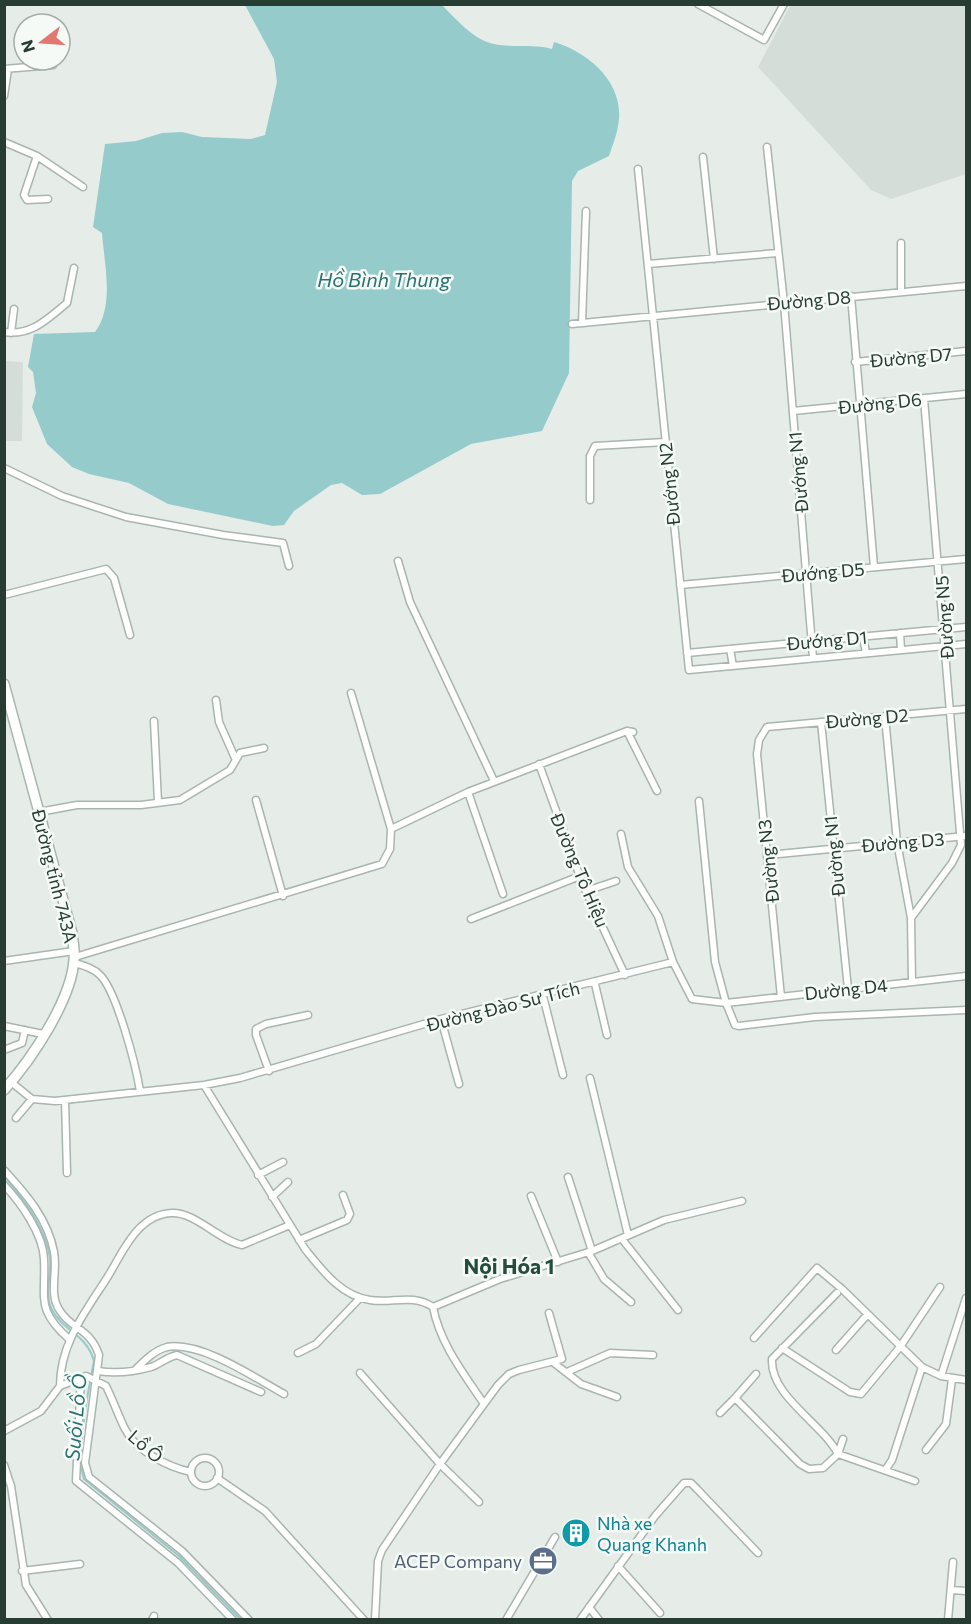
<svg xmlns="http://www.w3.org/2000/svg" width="971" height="1624" font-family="Commissioner,sans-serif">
  <rect width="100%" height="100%" fill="#e6ede9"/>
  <path fill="#d4ddd7" d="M791 4 966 5V174L891 199 871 190 758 67Z
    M5 361 23 362 22 441H5Z"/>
  <path fill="#95cbca" d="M245 5H442C456 19 471 37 490 43 510 49 532 43 552 49L554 42C587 52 622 80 619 119 618 132 613 144 609 156L578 171 572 181 569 373 542 431 471 444 380 494 362 495 342 483 331 485 294 511 284 525 273 526 168 504 129 483 89 474 72 467 47 444 32 407 36 393 33 372 28 367 34 334 95 332C115 306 104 263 102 233L93 227 105 144 136 141 162 133 182 132 202 137 251 139 265 135 277 82 274 59Z"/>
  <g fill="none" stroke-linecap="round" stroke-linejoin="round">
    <path stroke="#95cbca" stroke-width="2" d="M4 1176C23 1198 45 1227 50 1257 52 1274 44 1291 51 1308 62 1331 86 1333 94 1361 89 1386 75 1457 84 1479L179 1556 241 1620"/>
    <g stroke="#a9b5af" stroke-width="9">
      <path id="street" d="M698 4 764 40 784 4
        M4 69 53 65
        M4 96 8 69
        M4 142 37 156 24 195 27 200 48 199
        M767 147 784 303 813 658
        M37 156 83 187
        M703 157 714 259
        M638 169 689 670 966 644
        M648 264 778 253
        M901 292V243
        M851 296 874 567
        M582 323 586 211
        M572 324 966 286
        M4 332C32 336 47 319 67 303L74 268
        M11 333 14 309
        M855 362 966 351
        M793 411 966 394
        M4 468 62 496 126 517 223 535 283 543 289 566
        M590 500V456L595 446 665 442
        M398 561 410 602 494 781
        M680 585 966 559
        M4 595 106 569 114 578 130 635
        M900 633 901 650
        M863 637 866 653
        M730 649 733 666
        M687 653 966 627
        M216 700 219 722 235 758
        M885 717 897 842 911 918
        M154 721 158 802
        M821 722 848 989
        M627 731 657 791
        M539 764 583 885 625 975
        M468 792 503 894
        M256 800 283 896
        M699 801 715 962 726 1003 966 976
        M39 812 77 805H141L180 800 230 770 240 753 264 748
        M391 829 468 792 627 731 633 732
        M621 834 628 867 658 916 673 962
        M768 855 966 836
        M586 891 616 881
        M471 919 580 876
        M75 957 382 864 390 849 391 829 351 693
        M4 961 74 951
        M74 963C83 965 93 968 100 975 117 992 136 1066 140 1091
        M912 982 911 918 952 863 961 845 924 399
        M595 984 607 1035
        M543 996 563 1075
        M781 997 757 754 759 740 767 727 966 709
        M441 1019 459 1084
        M4 1026 43 1034
        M4 1050 22 1043 25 1030
        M269 1071 256 1035V1029L266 1024 308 1015
        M590 1078 628 1235
        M11 1082 32 1099 55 1101 204 1085 240 1078 441 1019 673 962 692 999 726 1003 735 1025 739 1026 815 1017 966 1010
        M204 1085 305 1249C322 1270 341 1296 370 1300 392 1304 412 1293 433 1307
        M65 1100 67 1173
        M16 1118 32 1099
        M4 1170C26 1194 48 1219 54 1252 58 1272 48 1294 60 1311 72 1330 90 1328 99 1355L85 1463 89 1477 182 1551 249 1620
        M258 1175 283 1162
        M568 1177 592 1251
        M4 1185C21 1203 43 1234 44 1259 46 1299 35 1309 70 1340
        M531 1196 558 1262
        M272 1197 288 1182
        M622 1239 678 1310
        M299 1240 347 1220 350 1214 343 1195
        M588 1252 604 1279 631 1302
        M837 1293 772 1359C770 1396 821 1422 838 1454
        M754 1338 817 1268 842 1289 922 1367 941 1376 966 1380
        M782 1348 850 1392 861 1394 900 1347 940 1287
        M836 1350 867 1315
        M298 1353 316 1344 360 1298
        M554 1363 581 1384 617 1397
        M136 1369C145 1360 155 1350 167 1347 201 1341 255 1378 284 1394
        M98 1371C116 1374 133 1372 151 1367 160 1364 167 1357 177 1355L261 1392
        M567 1372 610 1353 653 1355
        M360 1373 440 1464 479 1502
        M756 1374 735 1398 800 1464 809 1469 823 1468 838 1454 843 1439
        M941 1376 966 1298
        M81 1377 76 1481 178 1563 233 1620
        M60 1386C60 1344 85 1312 107 1278 122 1254 137 1214 172 1213 195 1212 220 1241 242 1245L290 1225
        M484 1404C464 1374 440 1344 433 1307L500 1279 592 1251 664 1220 742 1201
        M720 1413 735 1398
        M4 1431 41 1411 60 1386 86 1376 106 1386C113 1400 118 1415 125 1429 136 1451 168 1467 191 1472
        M926 1450 946 1424 952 1379
        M838 1454 915 1481
        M191 1472a14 14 0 1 1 28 0a14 14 0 1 1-28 0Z
        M4 1465 11 1486 26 1585 48 1620
        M886 1469 892 1460 922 1367
        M217 1478 265 1511 364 1620
        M618 1566 660 1613
        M22 1571 80 1564
        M951 1590 966 1591
        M589 1607 599 1620
        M152 1620 154 1616
        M375 1620 378 1561 382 1550 440 1464 498 1385 509 1374 519 1370 562 1359 549 1313
        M506 1620 555 1537
        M580 1620 655 1516 684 1483H691L697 1489 758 1553
        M948 1620 953 1562"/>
    </g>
    <g stroke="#a6b7ae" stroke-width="12">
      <path id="secondary" d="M4 684 72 933C73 942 75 951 74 960 71 1001 31 1060 4 1090"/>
    </g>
    <use href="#street" stroke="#fff" stroke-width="6"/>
    <use href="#secondary" stroke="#fff" stroke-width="9"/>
  </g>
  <defs>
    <g id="building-disc" transform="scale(1.5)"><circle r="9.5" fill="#0f9aa8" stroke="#f6faf7"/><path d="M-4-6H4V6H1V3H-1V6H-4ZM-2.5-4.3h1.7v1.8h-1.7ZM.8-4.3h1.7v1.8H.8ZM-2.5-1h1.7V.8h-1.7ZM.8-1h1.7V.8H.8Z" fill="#fff"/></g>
    <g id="office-disc" transform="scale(1.5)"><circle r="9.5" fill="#5c6f8a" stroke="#f6faf7"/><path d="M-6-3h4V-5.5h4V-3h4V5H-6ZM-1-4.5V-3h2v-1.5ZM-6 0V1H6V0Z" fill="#fff"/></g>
  </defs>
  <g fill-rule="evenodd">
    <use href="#building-disc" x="576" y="1533"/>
    <use href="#office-disc" x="543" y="1561"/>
  </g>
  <g text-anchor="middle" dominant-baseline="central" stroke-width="5" stroke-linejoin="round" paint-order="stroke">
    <g font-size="18" fill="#273d33" stroke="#f6faf7">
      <text transform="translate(809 300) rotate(-5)">Đường D8</text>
      <text transform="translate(911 357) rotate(-5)">Đường D7</text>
      <text transform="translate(880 403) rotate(-6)">Đường D6</text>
      <text transform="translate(798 472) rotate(-95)">Đướng N1</text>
      <text transform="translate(669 484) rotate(-96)">Đướng N2</text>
      <text transform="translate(823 572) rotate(-5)">Đướng D5</text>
      <text transform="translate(944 617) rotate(-94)">Đường N5</text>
      <text transform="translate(827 640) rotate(-5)">Đướng D1</text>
      <text transform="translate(867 718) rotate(-5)">Đường D2</text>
      <text transform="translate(903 842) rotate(-5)">Đường D3</text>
      <text transform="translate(834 856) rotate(-96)">Đường N1</text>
      <text transform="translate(768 861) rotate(-96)">Đường N3</text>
      <text transform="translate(580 870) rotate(67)">Đường Tô Hiệu</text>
      <text transform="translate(55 876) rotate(76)">Đường tỉnh 743A</text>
      <text transform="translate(846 989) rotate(-6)">Dường D4</text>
      <text transform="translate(503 1006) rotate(-14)">Đường Đào Sư Tích</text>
      <text transform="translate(146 1446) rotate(41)">Lồ Ô</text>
    </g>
    <g font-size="18" fill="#0d838f" stroke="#f6faf7" text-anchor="start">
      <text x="597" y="1523">Nhà xe<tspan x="597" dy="21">Quang Khanh</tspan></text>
    </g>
    <g font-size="18" fill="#4e5e75" stroke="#f6faf7" text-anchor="end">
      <text x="522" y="1561">ACEP Company</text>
    </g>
    <g font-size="20" font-style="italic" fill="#287272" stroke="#f6faf7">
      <text x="384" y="279">Hồ Bình Thung</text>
      <text transform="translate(75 1417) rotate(-85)">Suối Lồ Ồ</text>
    </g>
    <g font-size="21" font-weight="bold" fill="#254d3c" stroke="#f6faf7">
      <text x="509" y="1265">Nội Hóa 1</text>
    </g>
  </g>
  <rect width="971" height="1624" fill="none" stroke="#273d33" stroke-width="12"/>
  <g transform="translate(42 42) rotate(253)"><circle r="28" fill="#f6faf7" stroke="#a3aea9" stroke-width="1.5"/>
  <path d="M0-4.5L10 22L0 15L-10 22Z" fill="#e17870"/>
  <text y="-9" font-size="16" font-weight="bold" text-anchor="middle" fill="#273d33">N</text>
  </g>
</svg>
